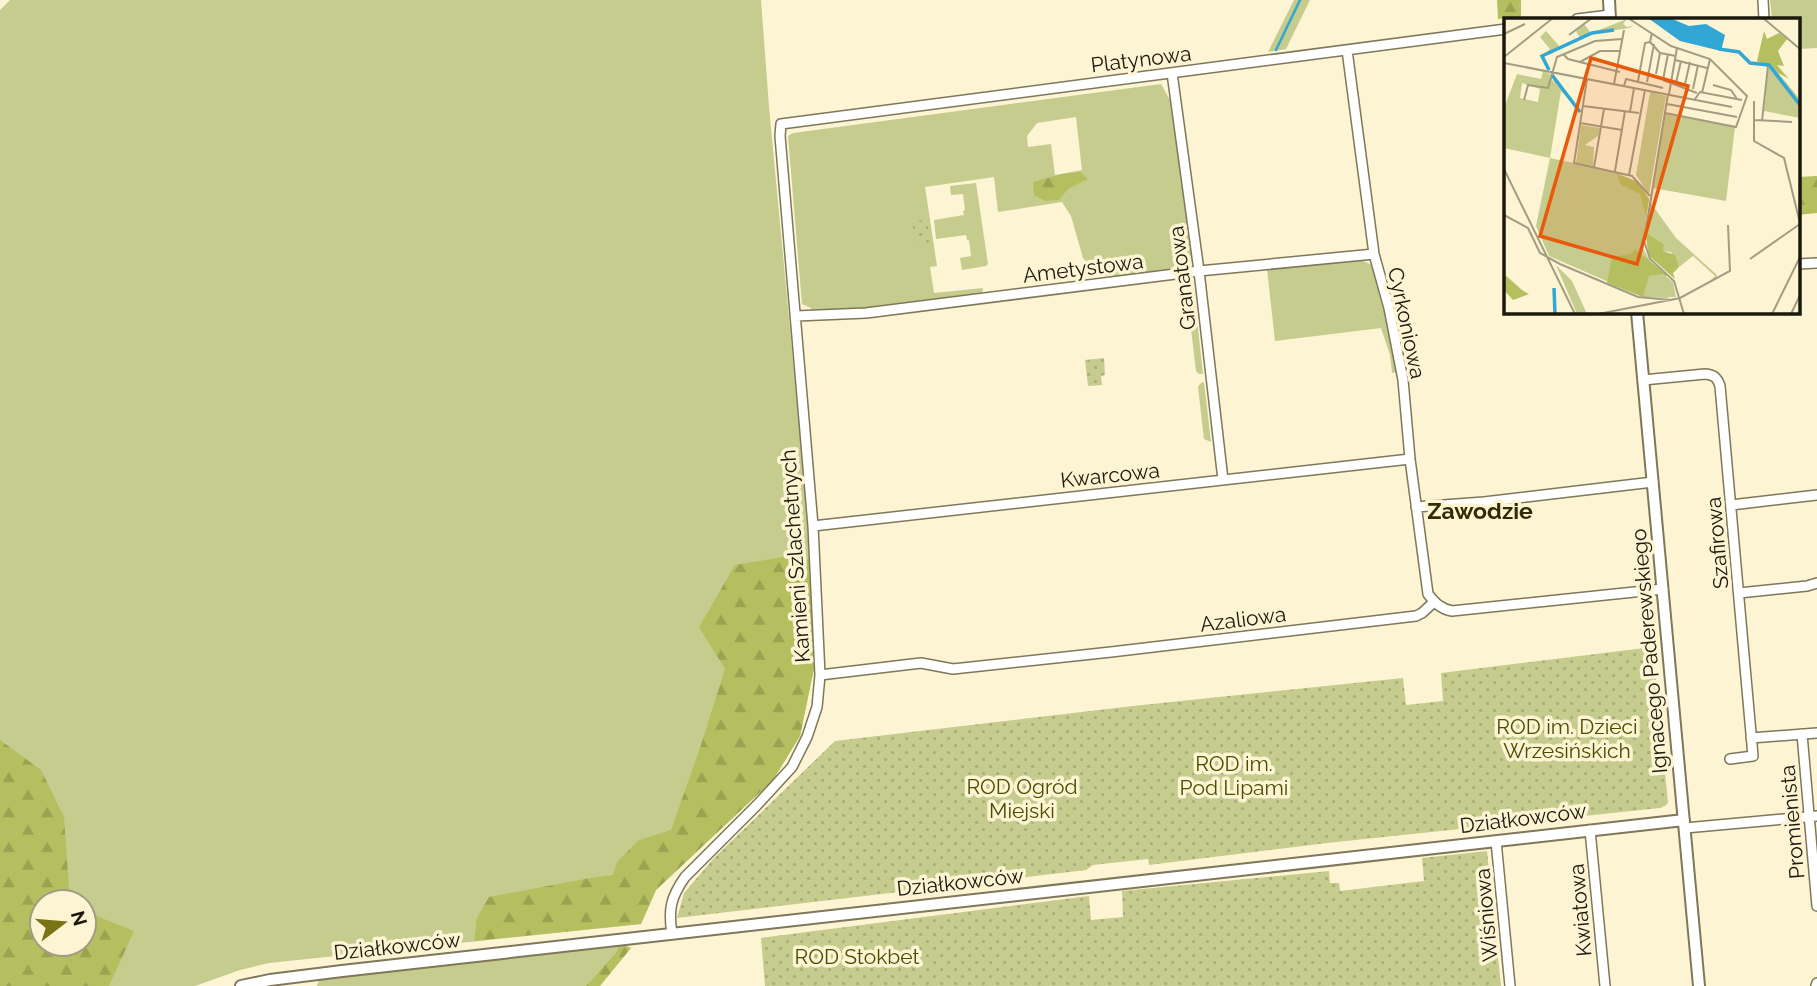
<svg xmlns="http://www.w3.org/2000/svg" width="1817" height="986" font-family="Raleway,sans-serif">
  <defs>
    <pattern id="forest-firs" width="22" height="20" patternUnits="userSpaceOnUse" patternTransform="scale(1.75)"><rect width="22" height="20" fill="#b5bf5f"/><path d="M5 1l3.5 6h-7zM16 11l3.5 6h-7z" fill="#9ba351"/></pattern>
    <pattern id="park-dots" width="8" height="8" patternUnits="userSpaceOnUse" patternTransform="scale(1.75)"><rect width="8" height="8" fill="#c5cc8d"/><path d="M2 2h.1M6 6h.1" fill="none" stroke="#a9ae78" stroke-width="1.8" stroke-linecap="round"/></pattern>
  </defs>
  <rect width="100%" height="100%" fill="#fcf4d3"/>
  <path fill="#c5cc8d" fill-rule="evenodd" d="M10 0H761L769 107 806 498 814 668 800 736 773 780 656 890 641 924 269 963 240 970 195 986H0V10ZM42 902H84V944H42Z
    M1294 0H1310L1286 49 1268 52Z
    M1770 0H1817V48L1798 49V19H1772Z
    M1161 84 1170 100 1174 120 1193 257 1190 263 1184 267 1115 277 1098 275 1083 258 1071 216 1062 202 998 212 994 177 925 187 937 266 930 267 934 293 983 288 982 294 869 310 811 312V308L802 304 788 136 793 133ZM1076 117 1082 170 1055 175 1051 144 1028 147 1027 136 1037 123Z
    M976 183 988 264 986 266 962 270 960 258 971 256 969 240H967L966 235 936 239 934 220 964 215 963 211 965 210 963 194 951 195 950 186Z
    M1361 260 1372 265 1396 359V372L1392 373 1390 355 1381 328 1275 341 1267 269Z
    M1185 279H1189L1193 283 1203 374H1199L1196 371Z
    M1204 382 1211 442 1204 439 1198 387 1201 383Z
    M618 945 617 951 586 986H317L319 980Z"/>
  <path fill="url(#forest-firs)" d="M1497 0H1521V17L1498 19Z
    M1081 172 1087 179 1068 189 1059 200 1045 201 1034 195 1033 182 1062 174Z
    M1817 176V213L1798 215V177Z
    M796 555 809 560 814 668 800 736 773 780 656 890 641 924 474 941 477 918 489 897 590 878 613 875 617 862 639 840 671 830 700 748 725 669 699 627 735 565Z
    M0 740 41 770 64 817 70 902H42V944H84V911L134 931 109 986H0Z
    M622 944 631 948 600 986H586L617 951 618 945Z"/>
  <path fill="url(#park-dots)" d="M927 220 930 242 915 244 912 221Z
    M1104 358 1105 375 1101 376 1102 385 1088 386 1085 360Z
    M1653 647 1668 803 1665 806 1660 808 1327 843 1149 865 1148 859 1093 865 1086 870 677 918 684 893 714 858 835 741 1133 706 1403 678 1406 705 1443 701 1441 673Z
    M1487 851 1501 986H765L761 938 1089 896 1091 920 1123 917 1122 891 1329 871 1330 883H1339L1340 891 1424 881 1422 858Z"/>
  <g fill="none" stroke-linecap="round" stroke-linejoin="round">
    <path stroke="#32a6d4" stroke-width="2.5" d="M1276 50 1300 0"/>
    <g stroke="#7e7759" stroke-width="12">
      <path id="minor" d="M1763 0 1764 19
        M1577 19 1610 15
        M1347 50 1374 254 1389 308 1403 380 1410 459 1428 594C1435 603 1441 609 1452 611L1663 589
        M1172 73 1199 271 1223 480
        M1798 264 1817 263
        M796 316 866 313 1199 271 1374 254
        M1643 380 1705 374C1714 375 1717 377 1720 386L1753 756 1730 759
        M1731 505 1817 495
        M1416 507 1484 502 1653 482
        M813 526 1410 459
        M1739 593 1807 586 1817 583
        M820 675 921 663 953 669 1111 652 1416 616 1422 613 1434 602
        M1802 734 1817 906
        M1751 738 1817 733
        M1685 828 1817 816
        M1590 830 1605 986
        M1496 841 1510 986
        M672 934C668 909 671 897 685 877L757 805 792 767 807 737 817 707 820 675 813 526 780 136 781 124 1506 29
        M1816 986 1817 983"/>
    </g>
    <g stroke="#7e7759" stroke-width="14">
      <path id="tertiary" d="M1609 0 1610 19
        M1637 312 1699 986
        M241 986 270 980 342 971 1684 820"/>
    </g>
    <use href="#minor" stroke="#fff" stroke-width="9"/>
    <use href="#tertiary" stroke="#fff" stroke-width="10"/>
  </g>
  <g text-anchor="middle" dominant-baseline="central" stroke-width="7" stroke-linejoin="round" paint-order="stroke">
    <g font-size="21" fill="#1b180c" stroke="#fcf4d3">
      <text transform="translate(1141 59) rotate(-7)">Platynowa</text>
      <text transform="translate(1083 268) rotate(-7)">Ametystowa</text>
      <text transform="translate(1182 278) rotate(-97)">Granatowa</text>
      <text transform="translate(1407 323) rotate(78)">Cyrkoniowa</text>
      <text transform="translate(1110 475) rotate(-6)">Kwarcowa</text>
      <text transform="translate(1717 543) rotate(-95)">Szafirowa</text>
      <text transform="translate(795 556) rotate(-94)">Kamieni Szlachetnych</text>
      <text transform="translate(1243 619) rotate(-7)">Azaliowa</text>
      <text transform="translate(1649 651) rotate(-95)">Ignacego Paderewskiego</text>
      <text transform="translate(1523 818) rotate(-7)">Działkowców</text>
      <text transform="translate(1792 822) rotate(-95)">Promienista</text>
      <text transform="translate(960 882) rotate(-6)">Działkowców</text>
      <text transform="translate(1580 910) rotate(-95)">Kwiatowa</text>
      <text transform="translate(1486 915) rotate(-95)">Wiśniowa</text>
      <text transform="translate(397 946) rotate(-6)">Działkowców</text>
    </g>
    <g font-size="21" fill="#494e02" stroke="#fcf4d3">
      <text x="1567" y="726">ROD im. Dzieci<tspan x="1567" dy="24">Wrzesińskich</tspan></text>
      <text x="1234" y="763">ROD im.<tspan x="1234" dy="24">Pod Lipami</tspan></text>
      <text x="1022" y="786">ROD Ogród<tspan x="1022" dy="24">Miejski</tspan></text>
      <text x="857" y="956">ROD Stokbet</text>
    </g>
    <g font-size="23" font-weight="bold" fill="#302d02" stroke="#fcf4d3">
      <text x="1480" y="510">Zawodzie</text>
    </g>
  </g>
  <g transform="translate(1504 18)">
    <rect width="296" height="296" fill="#fcf4d3"/>
    <path d="M123 1 119 6 123 9 130 7 125 10 88 16 39 38 46 52H45L37 38 46 31 36 19 42 13 56 29 76 20 72 13 80 6 87 15ZM39 53 46 56 50 66 48 55 77 94 57 73 46 140 108 153 134 164 145 181 139 230 165 280 139 279 45 238 32 208 46 140 0 130V90L13 56 37 61ZM18 65 36 71 34 84 16 80ZM77 107 96 110 94 118 81 127 90 129 89 148 72 145ZM146 184 172 220 213 257 212 260 206 263 211 258 189 238 175 249 167 234 158 233 160 226 141 214ZM52 247 68 263 83 296H73Z" fill="#c5cc8d" fill-rule="evenodd"/>
    <path d="M260 13 263 21 275 15 283 21 274 33 280 48 273 47 285 61 253 43ZM113 156 134 164 145 181 142 198 136 176 117 167ZM141 214 160 226 159 233 171 237 175 249 169 255 171 261 145 238ZM131 231 163 257 139 279 103 265 108 239 127 236ZM0 256 18 272 25 276 9 282 0 272Z" fill="#b5bf5f"/>
    <path d="M265 44 294 79 296 100 260 93ZM146 74 162 78 145 177 132 157ZM161 96 231 109 222 183 149 170ZM159 256 169 264 172 279H139L145 258Z" fill="#c5cc8d"/>
    <path d="M144 0H166L185 8 202 6 221 17 217 33 176 23Z" fill="#32a6d4"/>
    <path fill="none" stroke="#32a6d4" stroke-width="3.5" d="M215 31 235 34 246 45 265 47 296 87M45 52 38 38 88 15 110 12M48 57 76 94M50 270 51 296"/>
    <path fill="none" stroke="#a29c83" stroke-width="2" d="M124 0 167 28 206 41 243 78 232 109 161 95M259 0 296 31M148 15 146 24 156 35M0 16 21 6M65 17 88 0M59 36 64 41 116 54M0 39 49 0M171 42 203 50M76 44 96 33H116M0 45 228 89M152 56 156 35 172 38M83 61 70 145 128 158 146 178M159 62 193 75M159 62 164 36M134 63 141 25 146 24M143 64 150 26M172 65 177 43M110 66 120 12M181 66 186 44M209 67 227 72 233 81M120 68 122 61 159 70M189 71 194 47M198 75 206 41M164 76 140 223 146 241 170 263 180 296M165 76 173 30M191 81 196 74 238 82M20 82 24 67 44 70 53 39 91 23 118 21M250 83V123L280 140 296 205M163 86 233 99M79 88 135 95M126 94 130 70M250 102 288 104M258 103 264 48M76 105 118 112M90 149 100 91M0 151 71 296M111 153 121 93M125 157 141 72M0 197 24 210 36 235 56 246 134 279 167 282M246 241 296 206M94 296 176 280 226 253 224 207M268 296 296 239M287 296 296 277"/>
    <path fill="#e8590c" fill-opacity="0.15" stroke="#e8590c" stroke-width="3.5" d="M87 40 184 68 133 246 36 218Z"/>
    <rect width="296" height="296" fill="none" stroke="#1b180c" stroke-width="3.5"/>
  </g>
  <g transform="translate(63 923) rotate(74)"><circle r="33" fill="#fcf4d3" stroke="#a29c83" stroke-width="2"/>
  <path d="M0-5L12 26L0 18L-12 26Z" fill="#7a7316"/>
  <text y="-10" font-size="19" font-weight="bold" text-anchor="middle" fill="#1b180c">N</text>
  </g>
</svg>
